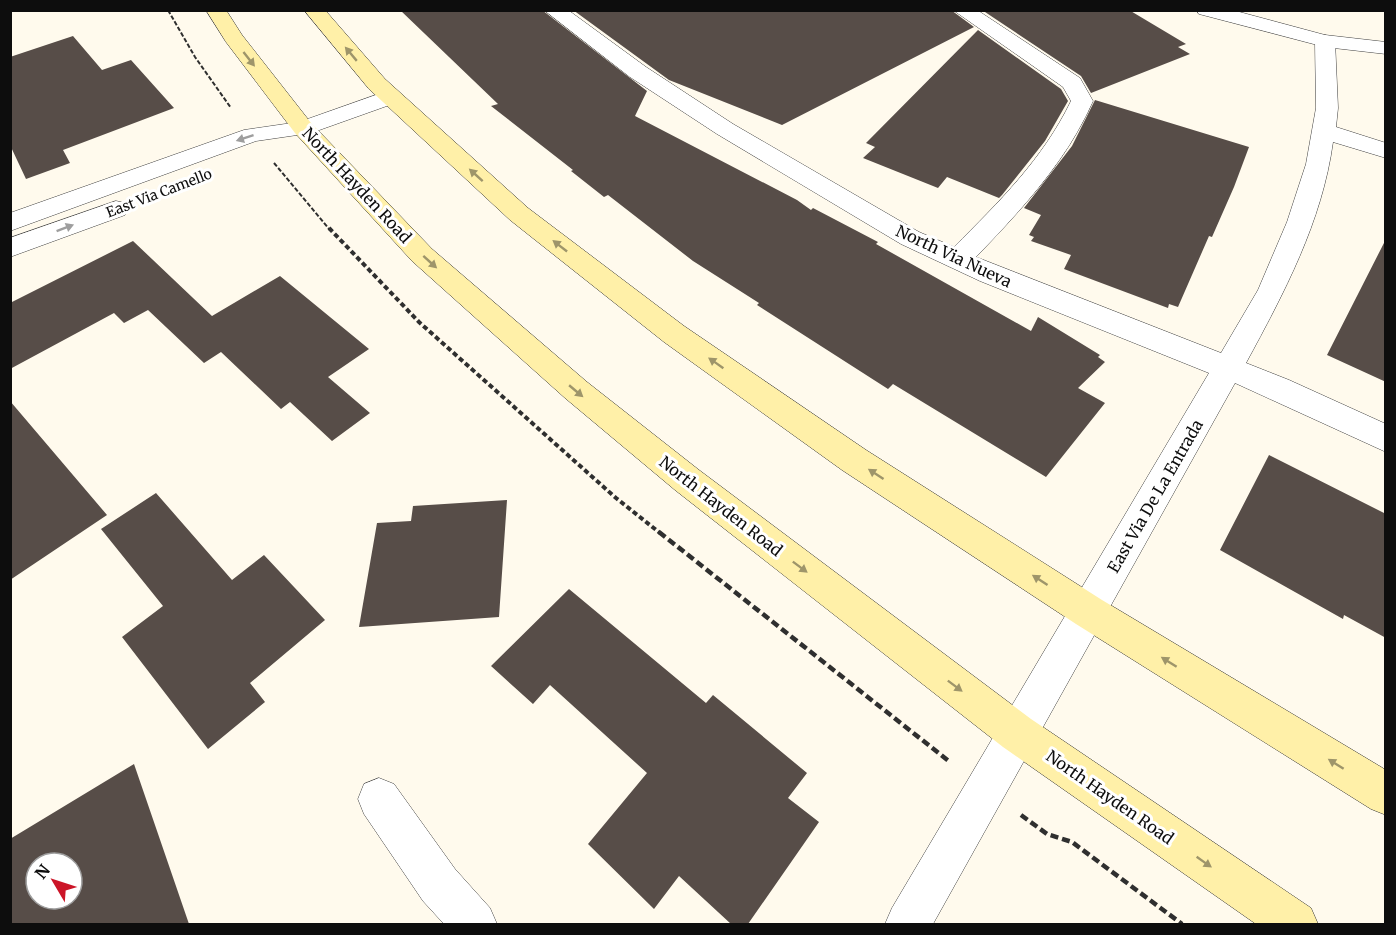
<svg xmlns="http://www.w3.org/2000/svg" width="1396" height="935" font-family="Merriweather,serif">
  <rect width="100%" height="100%" fill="#fffaed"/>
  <path fill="#574d48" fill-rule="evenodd" d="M400 10H542L647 91 635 116 797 200 811 210 813 208 878 242 876 244 1031 331 1038 317 1100 355 1098 357 1105 362 1078 388 1105 403 1046 477 893 384 888 389 757 305 759 303 693 261 608 195 604 197 571 171 573 170 491 106 498 104Z
    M573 10H951L974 27 782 125 669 80Z
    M982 10H1129L1186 44 1178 47 1190 54 1091 93 1081 76Z
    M978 30 1061 89 1068 101 1045 141 1002 195 999 198 947 177 938 188 863 158 875 147 866 143Z
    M73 36 102 70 131 60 174 108 63 150 70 163 26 179 10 145V57Z
    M1095 100 1249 147 1234 187 1212 237 1209 236 1178 307 1169 304 1168 308 1064 269 1071 255 1031 241 1034 237 1029 235 1041 215 1024 208 1072 146Z
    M1386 239V382L1327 355Z
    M133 241 212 316 280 276 369 349 328 377 370 413 332 441 290 402 281 409 221 352 204 363 148 310 124 323 114 313 10 369V303Z
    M10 401 107 515 10 580Z
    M1269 455 1386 514V638L1344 615 1343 619 1220 550Z
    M156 493 232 580 264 555 325 620 250 683 265 702 208 749 122 637 163 606 101 529Z
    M507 500 499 617 359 627 377 523 411 521 413 506Z
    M569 589 706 703 713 695 807 773 788 798 819 822 748 924H731L679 876 654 909 588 844 647 773 550 685 533 704 491 666Z
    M134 764 189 924H10V839ZM36 863H72V899H36Z"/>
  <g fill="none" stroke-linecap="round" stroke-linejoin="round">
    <g stroke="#404040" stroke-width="1">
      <path id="minor" d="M544 10H568L646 67 733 124 919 232 954 247C999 202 1043 159 1071 101L1063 87 953 10H977L1080 78 1093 101C1066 162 1022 209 976 257L1221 353 1258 290 1287 222 1306 164 1316 108 1315 41 1318 37 1325 35 1332 37 1335 41 1338 108 1336 127 1386 143V158L1333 142C1322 222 1284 293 1246 363L1289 380 1386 424V452L1235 383 933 924H885L892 908 1209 373 980 281 901 244 717 134 630 77Z
        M390 90 398 92 401 97 398 102 311 133 256 141 10 231V213L244 130 299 122Z
        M116 201 125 203 129 209 125 215 10 257V238Z
        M379 778 394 784 455 869 490 908 497 924H444L423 901 364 814 358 799 364 784Z"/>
    </g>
    <g stroke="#404040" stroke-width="1">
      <path id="tertiary" d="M1196 10H1232L1325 35 1386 42V54L1325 47 1199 14Z"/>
    </g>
    <g stroke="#2f2f2f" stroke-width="1">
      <path id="secondary" d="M206 10H226L242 35 311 123 432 249 587 382 699 470 1031 719 1311 908 1318 924H1256L1003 747 675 490 565 398 412 261 295 133 226 42Z
        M304 10H325L385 79 528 208 684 326 866 450 1102 600 1386 770V815L1371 809 1076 624 842 470 664 342 510 220 369 89Z"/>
    </g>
    <path stroke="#2f2f2f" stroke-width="2" stroke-dasharray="4.5 2" stroke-linecap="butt" d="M168 10 195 57 231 108
      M274 163 330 230"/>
    <path stroke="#2f2f2f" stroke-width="4" stroke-dasharray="5 3" stroke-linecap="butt" d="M329 228 419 322 616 498 660 533"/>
    <path stroke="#2f2f2f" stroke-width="4.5" stroke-dasharray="8 4" stroke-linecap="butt" d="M659 532 950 762
      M1021 815 1047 834 1072 842 1182 924"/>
    <use href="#minor" fill="#fff" fill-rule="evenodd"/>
    <use href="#tertiary" fill="#fff" fill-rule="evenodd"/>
    <use href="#secondary" fill="#fff0a8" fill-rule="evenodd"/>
  </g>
  <defs><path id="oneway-solid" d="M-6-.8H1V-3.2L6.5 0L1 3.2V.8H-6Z" transform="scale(1.5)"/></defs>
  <g fill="#9e956a">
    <use href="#oneway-solid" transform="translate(351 54) rotate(-130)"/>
    <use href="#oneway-solid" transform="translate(249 59) rotate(52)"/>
    <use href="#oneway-solid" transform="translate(476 175) rotate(-138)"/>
    <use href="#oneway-solid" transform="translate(560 246) rotate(-142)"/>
    <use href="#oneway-solid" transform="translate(430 262) rotate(42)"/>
    <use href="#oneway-solid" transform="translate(716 363) rotate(-145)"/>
    <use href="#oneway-solid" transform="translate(576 391) rotate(40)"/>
    <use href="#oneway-solid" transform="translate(876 474) rotate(-147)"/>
    <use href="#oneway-solid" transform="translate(800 567) rotate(37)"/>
    <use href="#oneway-solid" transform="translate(1040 580) rotate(-147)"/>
    <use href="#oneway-solid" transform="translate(1169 662) rotate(-148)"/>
    <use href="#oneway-solid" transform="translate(955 686) rotate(37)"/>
    <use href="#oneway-solid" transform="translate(1336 764) rotate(-148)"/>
    <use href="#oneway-solid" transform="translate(1204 862) rotate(35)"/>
  </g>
  <g fill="#9e9e9e">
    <use href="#oneway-solid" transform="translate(245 138) rotate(162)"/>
    <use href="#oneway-solid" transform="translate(65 228) rotate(-21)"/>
  </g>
  <g text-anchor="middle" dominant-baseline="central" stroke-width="6" stroke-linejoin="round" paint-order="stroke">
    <g font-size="14" fill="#0d0d0d" stroke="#fff">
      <text transform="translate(159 193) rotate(-21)">East Via Camello</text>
    </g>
    <g font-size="16" fill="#0d0d0d" stroke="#fff">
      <text transform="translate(357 185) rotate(47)">North Hayden Road</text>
      <text transform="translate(954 256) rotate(25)">North Via Nueva</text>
      <text transform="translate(1155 496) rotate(-60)">East Via De La Entrada</text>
      <text transform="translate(721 506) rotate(38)">North Hayden Road</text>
      <text transform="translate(1110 797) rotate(35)">North Hayden Road</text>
    </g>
  </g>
  <rect width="1396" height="935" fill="none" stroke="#0d0d0d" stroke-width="24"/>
  <g transform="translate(54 881) rotate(309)"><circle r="28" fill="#ffffff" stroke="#9e9e9e" stroke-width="1.5"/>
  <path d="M0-4.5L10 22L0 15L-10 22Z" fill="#cc1528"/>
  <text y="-9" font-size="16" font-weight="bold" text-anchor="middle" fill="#0d0d0d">N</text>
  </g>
</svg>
